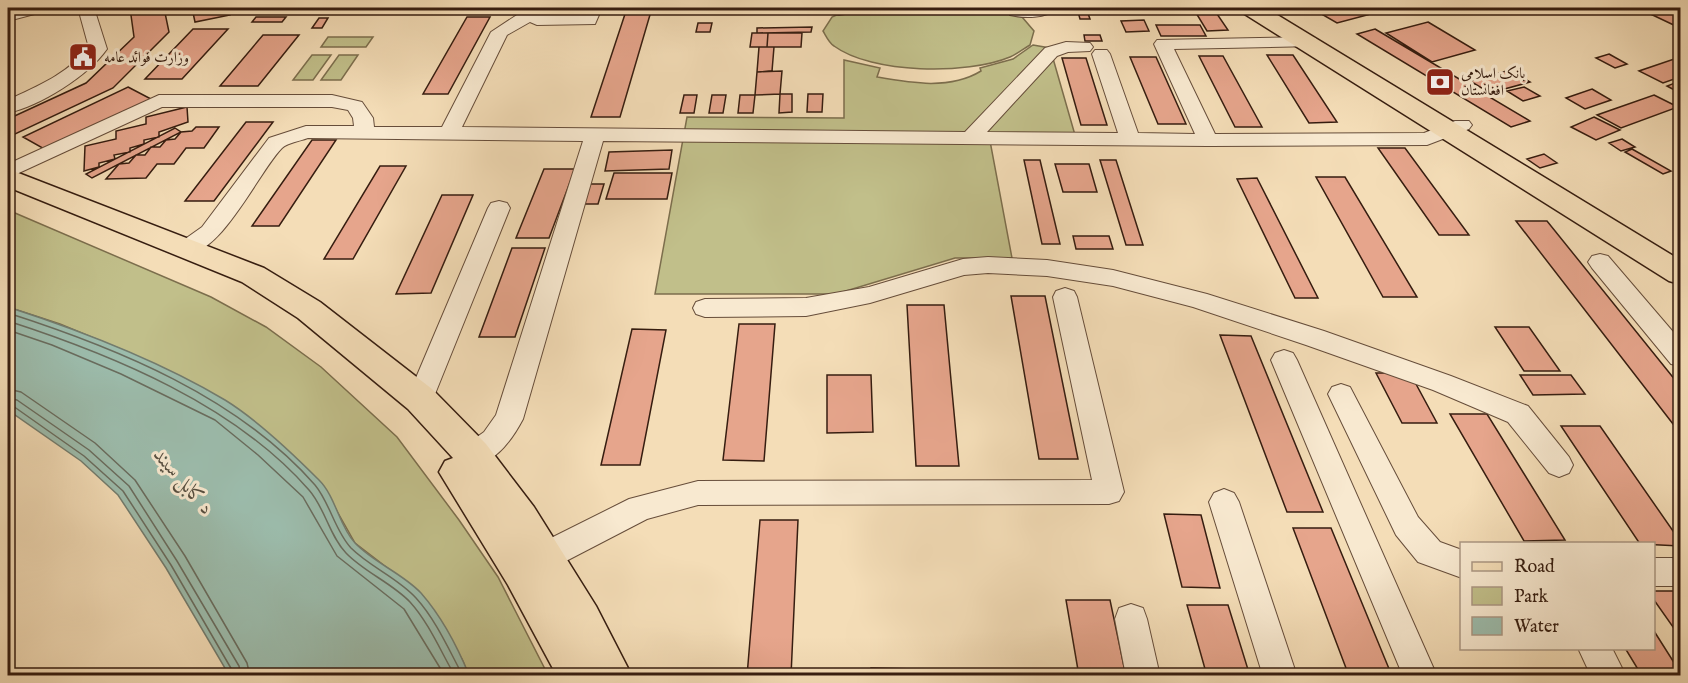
<svg xmlns="http://www.w3.org/2000/svg" width="1688" height="683" font-family="'IM FELL English',Amiri,serif">
  <rect width="100%" height="100%" fill="#f4ddb7"/>
  <filter id="stains"><feTurbulence type="fractalNoise" baseFrequency=".00333" numOctaves="4"/><feColorMatrix values="0 0 0 0 .2 0 0 0 0 .09 0 0 0 0 .02 0 0 0 .5 -.17"/></filter>
  <radialGradient id="worn" r=".72"><stop offset=".6" stop-color="#630" stop-opacity="0"/><stop offset="1" stop-color="#630" stop-opacity=".3"/></radialGradient>
  <path fill="#c1bf8a" stroke="#7c6e4d" stroke-width="1.5" d="M852 8H1000L1022 17 1034 31 1030 45C1023 49 1017 54 1010 57 967 75 872 74 834 46 829 43 826 36 823 31L832 17Z
    M328 37H373L366 47H321Z
    M1033 45 1050 48 1077 142 990 141 1012 258H955L836 294H655L687 117 844 118V60L880 68 877 77C911 83 950 90 981 71L980 68 1013 59Z
    M312 55H331L313 80H293Z
    M339 55H358L341 80H321Z
    M8 210 211 297 266 327 321 367 397 437 459 520 498 577 548 675H469L462 659 420 593 355 543 321 483 130 353 60 324 8 307Z"/>
  <path fill="#9cbcac" stroke="#737c6e" stroke-width="1.5" d="M8 307C82 331 158 360 225 400 256 419 293 454 319 480 336 497 339 526 355 543 374 563 402 573 421 593 441 616 458 648 469 675H229L166 568 118 495 81 461 8 410Z"/>
  <g fill="none" stroke-linecap="round" stroke-linejoin="round">
    <path stroke="#696c5e" stroke-width="1.5" d="M8 313C117 348 238 397 315 485 330 503 335 531 351 548 370 567 398 578 416 598 436 620 449 650 463 676
      M8 321C113 355 235 405 309 490 325 508 329 535 346 553 364 572 392 583 410 602 429 623 441 652 455 676
      M8 330 52 345 121 374 215 420 258 455 303 497 337 556 404 609 445 676
      M8 389 21 392 95 443 135 480 185 556 247 663 250 676
      M8 398 17 400 89 450 129 486 177 561 239 666 241 676
      M8 405 13 406 84 456 123 491 171 565 232 670 233 676"/>
  </g>
  <path fill="#e6a58c" stroke="#361d10" stroke-width="1.5" d="M130 8H164L169 32 113 88 13 135 8 132V119L86 83 134 37Z
    M192 8H228L230 15 195 22Z
    M627 8H652L620 117H591Z
    M1077 8H1086L1090 19H1080Z
    M1120 8H1142L1144 14 1121 13Z
    M1193 8H1213L1228 30 1207 31Z
    M1311 8H1354L1367 15 1337 23Z
    M1652 8H1663L1680 16V28L1642 10Z
    M256 17H286L282 22H252Z
    M467 17H490L448 94H423Z
    M319 18H328L322 28H312Z
    M1144 20 1149 31 1126 32 1121 21Z
    M1428 22 1475 50 1432 62 1386 33Z
    M698 23H712L710 32H696Z
    M1156 25H1200L1206 36H1161Z
    M812 27 811 32 757 33V28Z
    M193 29H228L182 79H145Z
    M1375 29 1530 121 1511 127 1357 34Z
    M752 33H768L767 47H750Z
    M768 33H802L801 47H767Z
    M263 35H299L258 86H220Z
    M1084 35H1100L1102 41H1085Z
    M759 47H774L772 71 757 72Z
    M1609 54 1627 64 1615 68 1596 58Z
    M1267 55H1293L1337 122 1309 123Z
    M1199 56H1223L1262 127H1235Z
    M1130 57H1156L1186 124H1158Z
    M1680 57V77L1663 83 1639 71Z
    M1062 58H1086L1107 125H1081Z
    M1510 70 1530 82 1490 93 1470 81Z
    M782 71 780 94 755 95 757 72Z
    M1680 81V93L1667 86Z
    M128 87 151 99 46 150 23 137Z
    M1524 87 1540 96 1523 101 1507 91Z
    M1592 89 1611 100 1585 109 1566 98Z
    M780 94H792V112L779 113Z
    M808 94H823L822 112H807Z
    M684 95H697L694 113H680Z
    M712 95H726L723 113H709Z
    M740 95H755L753 113H738Z
    M1654 95 1678 107 1621 128 1597 115Z
    M187 107 188 122 159 132V137L144 140V144L130 148V152L114 155 115 159 99 163V167L84 171 85 146 116 139V131L146 124V117Z
    M1594 117 1620 130 1596 140 1571 127Z
    M246 122H273L214 201H185Z
    M196 127H219L204 148H186L174 164H157L146 178 106 179 119 164 129 163 136 155H145L151 147H160L166 140 175 139 181 132 192 131Z
    M175 128 181 132 92 178 86 174Z
    M1622 139 1635 147 1621 151 1609 143Z
    M312 140H336L279 226H252Z
    M1378 148H1405L1469 235H1439Z
    M1632 149 1671 171 1663 174 1625 152Z
    M672 150 669 169 605 171 609 152Z
    M1544 154 1557 163 1540 168 1527 159Z
    M1024 160H1040L1060 244H1042Z
    M1100 160H1116L1143 245H1126Z
    M1055 164H1089L1097 192H1063Z
    M380 166H406L353 259H324Z
    M544 169H575L549 238H516Z
    M614 173H672L667 199H606Z
    M1316 177H1345L1417 297H1383Z
    M1257 178 1318 298H1295L1237 179Z
    M587 184H604L598 204H581Z
    M442 195H473L431 293 396 294Z
    M1516 221H1547L1680 386V433Z
    M1073 236H1109L1113 249H1076Z
    M512 248H545L515 337H479Z
    M1011 296H1045L1078 459H1039Z
    M907 305H944L959 466H916Z
    M739 324H775L764 461 723 460Z
    M1495 327H1529L1560 371H1524Z
    M632 329 666 330 640 465H601Z
    M1220 335 1251 336 1323 512H1287Z
    M1376 373H1410L1437 423H1402Z
    M827 375H871L873 432 827 433Z
    M1520 375H1571L1585 394 1533 395Z
    M1450 414H1487L1565 540 1524 541Z
    M1561 426H1600L1680 541V546L1640 544Z
    M1164 514 1201 515 1220 588 1182 587Z
    M760 520H798L791 676H747Z
    M1293 528H1331L1392 676H1349Z
    M1654 591H1680V637L1654 600Z
    M1066 600H1110L1126 676H1079Z
    M1187 605H1228L1250 676H1207Z
    M1654 631 1680 672V676H1642L1625 648H1654Z
    M871 668 918 669V676H871Z"/>
  <g fill="none" stroke-linecap="round" stroke-linejoin="round">
    <g stroke="#664d3a" stroke-width="2">
      <path id="minor" d="M19 8H44L42 12 8 21V11Z
        M78 8H94L107 49C88 76 40 106 8 113V100C40 85 65 75 89 48Z
        M523 8H539L536 15H583L586 8H602L595 24 537 25 530 22 507 35 462 127 965 132 1045 48 1066 42 1090 43 1093 47 1090 51 1068 52 1057 56 987 132 1118 133 1092 54 1095 50H1107L1110 54 1138 133 1195 134 1154 44 1157 40 1309 37 1315 38 1318 42 1315 46 1174 49 1215 134 1424 133 1455 121H1469L1472 125 1469 129 1427 145 1208 146 603 141 523 419C512 440 490 472 463 463L459 455 463 447 484 432 496 415 583 141 308 138C300 141 287 143 282 148 258 172 217 265 178 254L174 249 178 244 202 227 269 138 306 126H354L353 118 348 110 332 107H162L8 178V164L159 95H332L362 102 373 118 374 127H442L491 32 520 13Z
        M819 8H846L847 10 845 14 839 15 821 12Z
        M1010 8H1056C1047 19 1023 18 1010 15L1008 11Z
        M499 201 507 203 510 208 433 399 430 406 420 409 410 406 407 399 488 208 491 203Z
        M1600 254 1608 256 1680 340V366L1671 364 1592 268 1588 262 1592 256Z
        M988 257 1047 260 1113 270 1207 294 1324 331 1451 376 1528 406 1569 457 1573 465 1569 473 1559 477 1549 473 1508 422 1433 390 1306 345 1193 307 1113 286 1047 276 988 273 964 275 870 303 806 316 705 317 696 314 693 308 696 302 705 299 806 298 869 287 963 259Z
        M1065 288 1074 291 1077 297 1124 492 1119 501 1109 504 698 505 647 519 541 574 530 578 519 574 514 564 519 554 629 499 698 481 1092 480 1053 297 1056 291Z
        M1284 350 1293 353 1297 360 1437 676H1403L1271 360 1275 353Z
        M1341 384 1350 387 1418 517 1440 542 1462 550V578L1418 562 1396 535 1328 394 1332 387Z
        M1224 489 1234 493 1239 502 1297 676H1263L1209 502 1214 493Z
        M1654 558H1680V586H1654Z
        M1131 604 1143 608 1147 619 1160 676H1126L1115 619 1119 608Z
        M1578 648H1612L1626 676H1591Z"/>
    </g>
    <g stroke="#361d10" stroke-width="3">
      <path id="major" d="M1240 8H1266L1680 260V284L1669 281 1243 13Z
        M8 169 264 268 320 302 432 389 486 444 534 507 596 606 632 676H557L508 585 439 472 445 461 453 458 408 409 298 318 242 282 8 187Z"/>
    </g>
    <use href="#minor" fill="#f8e9d0" fill-rule="evenodd"/>
    <use href="#major" fill="#f4ddb7" fill-rule="evenodd"/>
  </g>
  <defs>
    <g id="civic-square" transform="scale(1.5)"><rect x="-9" y="-9" width="18" height="18" rx="4" fill="#8f2418" stroke="#f8e9d0"/><path d="M-.6-6.5H3V-4.5H.6V-3L4-1V1h2V6H-6V1h2V-1L-.6-3ZM-1.2 2.5V6h2.4V2.5Z" fill="#fff"/></g>
    <g id="bank-square" transform="scale(1.5)"><rect x="-9" y="-9" width="18" height="18" rx="4" fill="#8f2418" stroke="#f8e9d0"/><path d="M-6-4H6V4H-6ZM0-2.3a2.3 2.3 0 1 0 0 4.6a2.3 2.3 0 1 0 0-4.6Z" fill="#fff"/></g>
  </defs>
  <g fill-rule="evenodd">
    <use href="#civic-square" x="83" y="57"/>
    <use href="#bank-square" x="1440" y="82"/>
  </g>
  <g text-anchor="middle" dominant-baseline="central" stroke-width="6" stroke-linejoin="round" paint-order="stroke">
    <g font-size="15" fill="#361d10" stroke="#f8e9d0" text-anchor="start">
      <text x="104" y="57">وزارت فوائد عامه</text>
      <text x="1461" y="73">بانک اسلامی<tspan x="1461" dy="17">افغانستان</tspan></text>
    </g>
    <g font-size="20" font-style="italic" fill="#554d3f" stroke="#f8e9d0">
      <text transform="translate(183 482) rotate(49)">د کابل سيند</text>
    </g>
  </g>
  <rect width="1688" height="683" fill="none" stroke="#f4ddb7" stroke-width="30"/>
  <rect x="9" y="9" width="1670" height="665" fill="none" stroke="#361d10" stroke-width="3"/>
  <rect x="15" y="15" width="1658" height="653" fill="none" stroke="#361d10" stroke-width="1.5"/>
  <rect x="1460" y="542" width="195" height="108" fill="#f8e9d0" stroke="#aa9783" stroke-width="1.5"/>
  <rect x="1472" y="562" width="30" height="9" fill="#f4ddb7" stroke="#aa9783" stroke-width="1.5"/>
  <text x="1514" y="572" font-size="18" fill="#361d10">Road</text>
  <rect x="1472" y="587" width="30" height="18" fill="#c1bf8a" stroke="#aa9783" stroke-width="1.5"/>
  <text x="1514" y="602" font-size="18" fill="#361d10">Park</text>
  <rect x="1472" y="617" width="30" height="18" fill="#9cbcac" stroke="#aa9783" stroke-width="1.5"/>
  <text x="1514" y="632" font-size="18" fill="#361d10">Water</text>
  <rect width="100%" height="100%" filter="url(#stains)"/>
  <rect width="100%" height="100%" fill="url(#worn)"/>
</svg>
